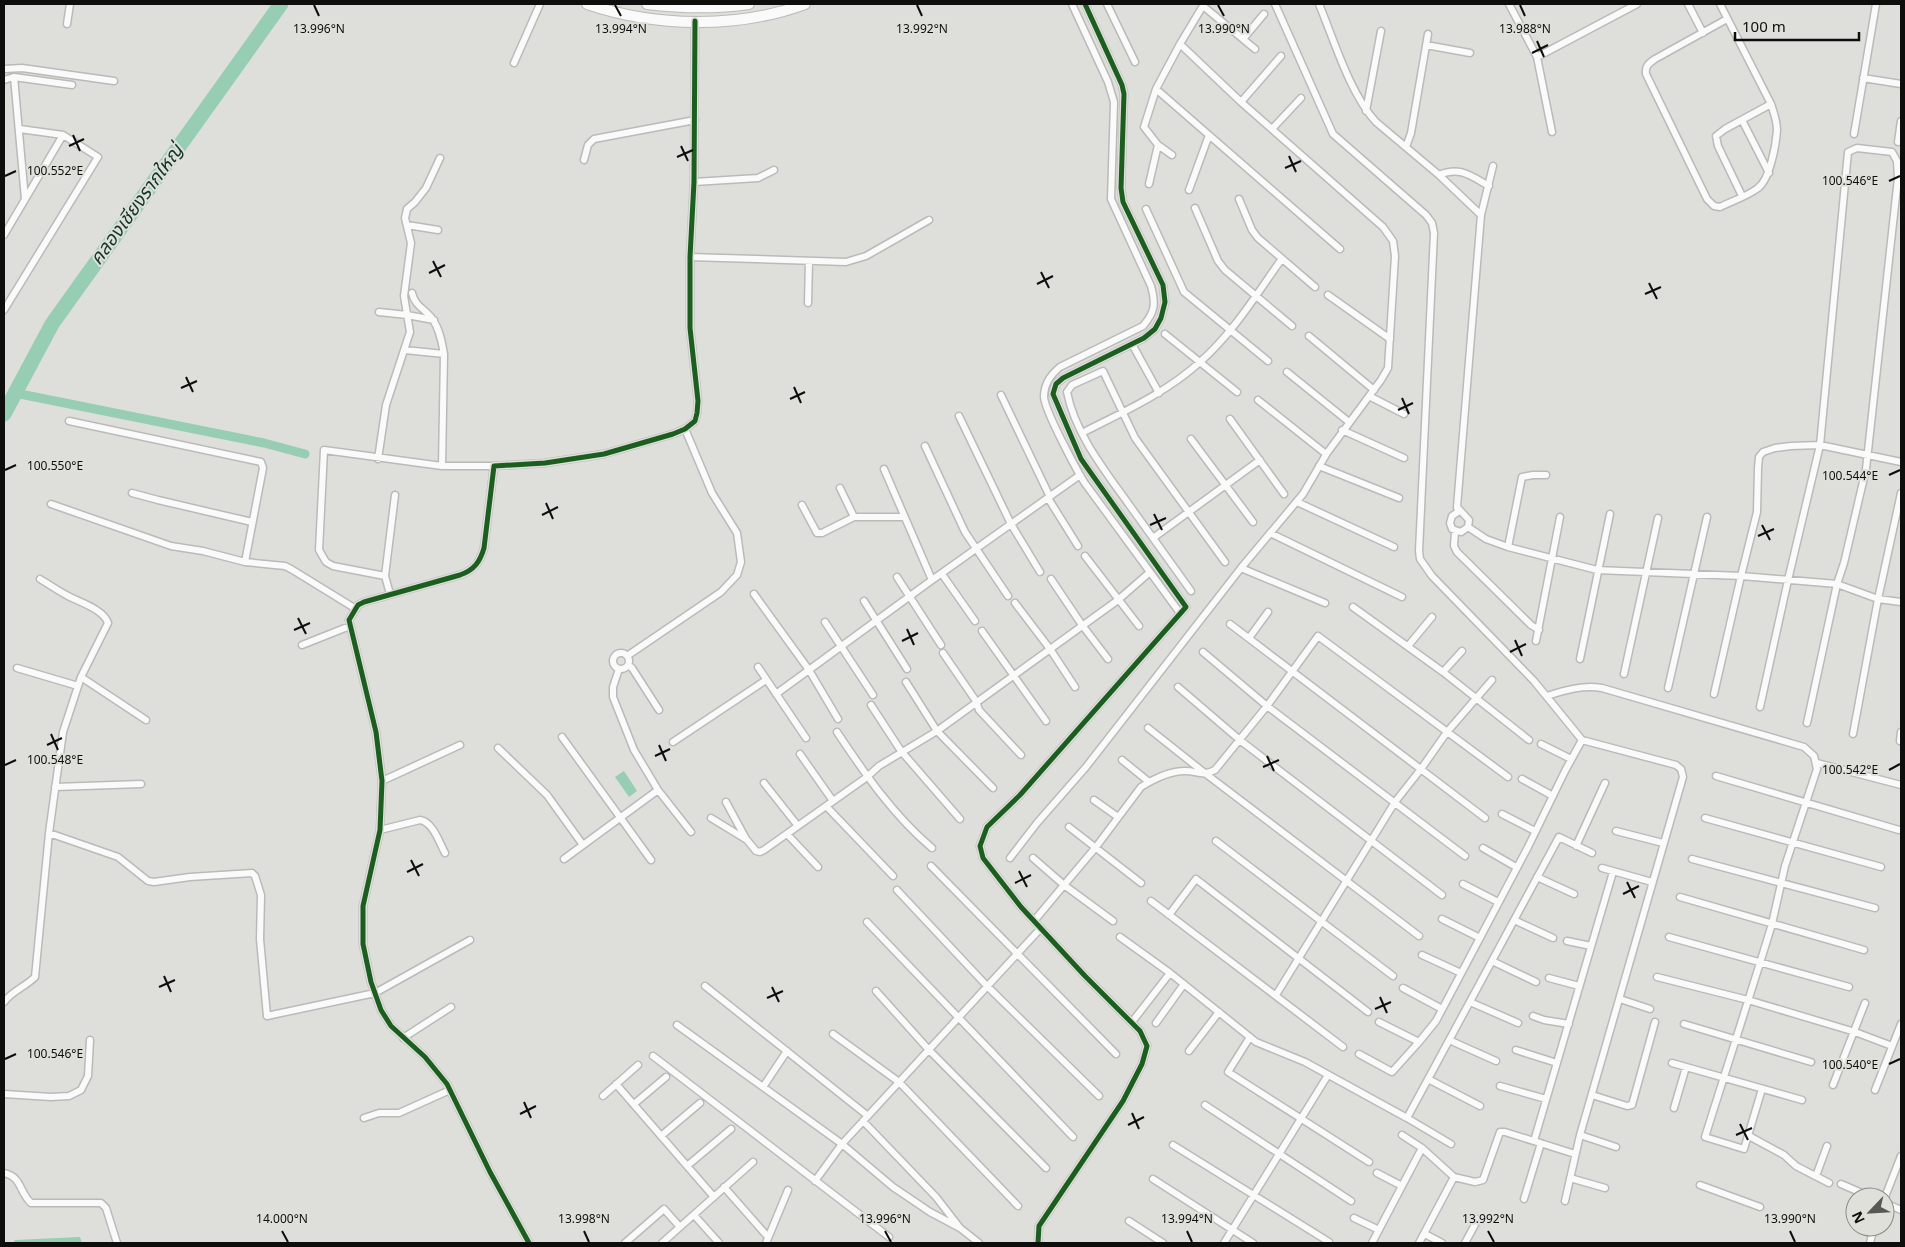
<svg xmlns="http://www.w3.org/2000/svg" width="1905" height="1247" font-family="Georgia,'Noto Sans Thai',serif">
  <rect width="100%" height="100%" fill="#dedfdb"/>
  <path fill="#96cdb3" d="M624 771 637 791 629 797 615 777Z
    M80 1237 82 1243H13L15 1240Z"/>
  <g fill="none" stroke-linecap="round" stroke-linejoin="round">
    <path stroke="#96cdb3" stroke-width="9" d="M15 393 264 443 305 454"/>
    <path stroke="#96cdb3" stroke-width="15" d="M4 414 52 324 281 4"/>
    <g stroke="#babbb8" stroke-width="9">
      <path id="street" d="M1072 4 1108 82 1114 102 1111 199 1151 286C1156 304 1155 312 1143 326L1060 367C1050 375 1044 384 1044 397 1045 411 1075 467 1084 482L1180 613
        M1107 4 1135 62
        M1275 4 1333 134 1426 215 1432 223 1434 233 1419 551 1420 559 1432 576 1534 681 1582 740 1676 765 1681 769 1683 777 1580 1135 1565 1201
        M1319 4C1334 40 1350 94 1376 122L1439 175 1481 215 1457 507
        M1509 4 1537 57 1637 4
        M1688 4 1703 33
        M1720 4 1771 104C1774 113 1777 121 1777 130 1776 145 1770 179 1758 188 1748 196 1732 201 1720 207L1714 206 1707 199 1646 74C1645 66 1648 64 1655 59L1727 19
        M1203 6 1255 49
        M67 24 70 4
        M1243 39 1264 14
        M1426 45 1470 53
        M1537 57 1552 132
        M514 63 540 4
        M4 69 22 68 114 81
        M14 77 25 199
        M1863 78 1901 84
        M4 80 14 77 72 85
        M1156 89 1340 249
        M1241 102 1281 56
        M1366 111 1381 31
        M1742 120 1769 173
        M1272 129 1301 98
        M1854 134 1876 4
        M1898 142 1901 121
        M1406 147 1411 133 1428 34
        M1172 155 1158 145 1144 127 1156 89 1180 44
        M584 160 588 145 594 139 695 120
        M1439 175C1460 166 1471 176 1489 186
        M694 182 758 178 774 170
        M1149 184 1158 145
        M1189 190 1209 135
        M1742 196 1718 146 1716 136 1725 129 1771 104
        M1239 199 1252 230 1258 238 1315 287
        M1195 208 1218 261 1225 270 1292 326
        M1146 209 1184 292 1268 361
        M1481 215 1493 166
        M407 225 438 230
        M4 235 63 135
        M690 257 846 262 866 256 929 220
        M412 293C415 307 426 309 433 320 440 330 442 343 444 354
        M1328 295 1390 339
        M808 303 809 261
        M4 310 98 157 63 135 20 129
        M379 312 407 315 434 320
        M1165 334 1237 392
        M1309 336 1374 390
        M1132 344 1159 393
        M405 350 444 354 442 466
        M1287 372 1349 422
        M1001 395 1050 497
        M1369 396 1404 414
        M1258 400 1326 454
        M959 416 1011 524 1040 572
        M1230 419 1284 494
        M69 421 261 462 263 468 245 562 285 566 291 569 356 609
        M1342 430 1404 458
        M1082 433C1123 412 1166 393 1200 362 1233 333 1256 295 1281 260
        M1191 439 1253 522
        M925 446 965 532 1008 596
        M378 459 386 405 410 332 404 296 411 243 405 218 407 209 415 202 426 188 440 158
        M1319 466 1399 498
        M884 469 932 580
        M840 488 854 517H904
        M132 493 158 500 252 522
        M1048 498 1078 546
        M1297 502 1394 547
        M51 504 171 546 203 551 245 562
        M802 505 817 533H822L854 517
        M1457 507 1469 520 1468 527 1461 532 1452 529 1450 523 1452 516 1458 512Z
        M1468 527 1486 539 1508 547 1597 570 1741 576 1837 584 1878 599 1901 602
        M1455 531 1454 546 1457 552 1531 625 1539 630
        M1270 533 1402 597
        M1153 538 1260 460
        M1508 547 1522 477 1533 475H1546
        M1085 556 1139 626
        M1241 568 1325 603
        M942 574 975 621
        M385 576 395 495
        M897 577 941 645
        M1051 579 1082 625 1108 659
        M1191 591C1170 562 1150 534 1130 506 1106 472 1075 434 1067 392L1072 385 1103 371 1135 438 1225 562
        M390 594 385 576 333 566 326 562 319 550 324 450 442 466H494
        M754 594 809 670 838 719
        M864 601 907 669
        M1015 603 1050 649 1075 687
        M1353 607 1443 672 1529 740
        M825 622 873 695
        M1230 624 1485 818
        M982 631 1046 721
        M1249 638 1268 612
        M1536 641 1560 517
        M302 645 350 626
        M1408 646 1432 617
        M1203 652 1267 706 1465 856
        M943 653 976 701 979 710 1021 755
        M613 661a8 8 0 1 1 16 0a8 8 0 1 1-16 0Z
        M627 656 721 592 737 575 741 562 737 533 712 493 685 429
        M1580 659 1610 514
        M628 665 632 668 659 710
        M758 667 806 738
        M17 668 78 686
        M619 669 613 687V697L634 750 658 790 691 832
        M1443 672 1462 651
        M1624 674 1658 518
        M81 677 146 720
        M906 682 937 731 993 788
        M1178 687 1241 741 1442 895
        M1668 688 1707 517
        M776 694 932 580 1080 475
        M1714 694 1741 576 1757 512 1758 468 1759 457 1763 452 1775 448 1791 446 1820 445 1901 462
        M1547 696C1565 690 1583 685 1602 688L1804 747 1814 756 1817 769 1785 866 1772 924 1760 963 1705 1137 1744 1149 1762 1089
        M871 705 901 751 960 819
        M1760 707 1788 580 1820 445 1848 152 1857 148 1892 152 1897 161 1898 178 1866 469 1844 563 1837 584 1807 723
        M1148 728 1206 774 1419 936
        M837 732C865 774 893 815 932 848
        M1853 734 1878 599 1901 493
        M562 737 651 860
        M1900 741 1901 732
        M673 742 766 680
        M1541 744 1571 759
        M498 748 547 795 583 845
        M800 754 833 801
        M1122 760 1149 782
        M1817 763 1901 785
        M1716 776 1899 830
        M1522 779 1553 796
        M382 781 460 745
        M764 783 798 826
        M55 787 141 784
        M1094 800 1118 817
        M726 802 746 839
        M826 806 893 876
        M1502 814 1535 831
        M711 818 747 840 756 851 760 852 764 850 867 777 879 766 937 731 1118 600 1150 572
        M1705 818 1881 867
        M1069 827 1141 883
        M380 830 420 820C433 822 439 842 445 853
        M1616 831 1663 843
        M49 833 118 857 148 881 154 882 190 877 252 873 255 876 261 895 260 939 267 1016 375 993 470 940
        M787 834 818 867
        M1216 841 1393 976
        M1576 846 1605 783
        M1483 848 1516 867
        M1010 858 1037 823 1086 767 1241 568 1303 494 1327 453 1381 380 1388 368 1395 256 1393 241 1383 227 1241 102 1180 44 1204 4
        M1033 858 1064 885 1096 847 1141 787C1152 780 1170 771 1185 771 1198 771 1202 777 1215 770L1267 706 1318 636 1508 777
        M564 859 658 790
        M1692 859 1875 908
        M931 866 1116 1054
        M1602 868 1652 882
        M1537 877 1574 894
        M1463 884 1498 902
        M897 890 987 986 1099 1096
        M1680 897 1864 950
        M1151 901 1343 1047
        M1169 915 1196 879 1368 1012
        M1442 919 1480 938
        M1514 920 1553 938
        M1034 921 1064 885 1113 921
        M867 922 1073 1137
        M1120 937 1170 973 1256 1042 1305 1062 1407 1118 1559 837 1592 853
        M1669 937 1849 987
        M1567 941 1591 946
        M1422 955 1461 973
        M1492 961 1536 982
        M1657 977 1748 1000 1855 1032 1892 1046
        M1549 978 1579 986
        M705 986 868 1116
        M1403 988 1442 1009
        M876 991 929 1050 1046 1168
        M1276 995 1395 802 1421 769 1447 732 1492 680
        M1620 999 1650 1009
        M4 1002C12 991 25 987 35 977L49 833 63 732 81 677 108 623C104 610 82 603 70 597 60 592 50 585 40 579
        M1470 1002 1518 1023
        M1533 1016 1544 1020 1569 1024
        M1132 1022 1170 973
        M1379 1022 1419 1042
        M1156 1023 1184 984
        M1684 1024 1811 1062
        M677 1025 842 1144 893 1187 930 1212 960 1228
        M833 1034 899 1082 1018 1206
        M1250 1037 1228 1072 1369 1162
        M403 1038 451 1007
        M1449 1040 1496 1061
        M1516 1050 1557 1063
        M1189 1051 1219 1012
        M1359 1054 1392 1072 1419 1042 1436 1021 1528 847 1565 771 1582 740
        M653 1056 889 1237
        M1672 1063 1802 1100
        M1428 1079 1480 1106
        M616 1084 714 1197
        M1833 1085 1865 1003
        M1500 1086 1546 1099
        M763 1087 787 1051
        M1875 1090 1901 1024
        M4 1094 51 1097 69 1096 81 1090 88 1076 90 1040
        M1592 1095 1627 1106 1632 1105 1655 1022
        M603 1096 638 1065
        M634 1104 666 1077
        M1205 1105 1351 1201
        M1674 1108 1686 1067
        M364 1118 379 1113H399L450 1090
        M1407 1118 1451 1144
        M863 1121 936 1197 960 1228 979 1243
        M1402 1135 1422 1148 1454 1177 1475 1182 1483 1180 1500 1132H1505L1575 1154
        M1580 1135 1616 1147
        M661 1136 700 1103
        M1749 1136 1784 1155 1796 1166 1829 1183
        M1534 1141 1613 872
        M1173 1145 1329 1242
        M687 1166 731 1129
        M4 1173C22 1177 19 1192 31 1203H101L106 1208 117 1243
        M1377 1173 1402 1186
        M1816 1176 1827 1146
        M1570 1178 1605 1188
        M1153 1179 1253 1243
        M815 1181 842 1144 1041 928
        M1841 1184 1871 1197
        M1700 1185 1760 1207
        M724 1187 768 1237
        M1885 1197 1901 1156
        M1524 1199 1541 1143
        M1885 1203 1901 1210
        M694 1215 719 1243
        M1354 1218 1379 1230
        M1129 1221 1163 1243
        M1425 1234 1442 1243
        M529 1243 490 1172 447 1084 425 1057 391 1026 381 1010 371 982 363 944V906L380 830 382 781 376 732 349 620 358 605 364 602 460 575C474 570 480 562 484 548L494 466 545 463 604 454 673 434 685 429 695 421 697 413 698 401 690 328V257L694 182 695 21
        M625 1243 664 1209 680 1227
        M662 1243 753 1162
        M766 1243 788 1190
        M1038 1243 1039 1226 1123 1101 1142 1064 1147 1046 1140 1031 1085 976 1021 907 983 858 980 846 987 827 1020 795 1186 607 1081 459 1053 394 1056 384 1063 378 1144 338 1155 329 1161 318 1165 302 1163 285 1123 202 1121 188 1124 94 1122 85 1085 4
        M1224 1243 1328 1075
        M1372 1243 1422 1148
        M1419 1243 1454 1177
        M1465 1243 1478 1219
        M1870 1243 1874 1227"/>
    </g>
    <g stroke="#babbb8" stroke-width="12">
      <path id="primary" d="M587 4C655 27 737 29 805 4
        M647 4C681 8 715 9 749 4"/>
    </g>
    <use href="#street" stroke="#fafafa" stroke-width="6"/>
    <use href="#primary" stroke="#fafafa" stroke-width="10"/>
    <g stroke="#dfe0da" stroke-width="8">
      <path id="cycleway" d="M529 1243 490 1172 447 1084 425 1057 391 1026 381 1010 371 982 363 944V906L380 830 382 781 376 732 349 620 358 605 364 602 460 575C474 570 480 562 484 548L494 466 545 463 604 454 673 434 685 429 695 421 697 413 698 401 690 328V257L694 182 695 21
        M1038 1243 1039 1226 1123 1101 1142 1064 1147 1046 1140 1031 1085 976 1021 907 983 858 980 846 987 827 1020 795 1186 607 1081 459 1053 394 1056 384 1063 378 1144 338 1155 329 1161 318 1165 302 1163 285 1123 202 1121 188 1124 94 1122 85 1085 4"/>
    </g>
    <use href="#cycleway" stroke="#1b5e20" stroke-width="5"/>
  </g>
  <path fill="none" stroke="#0e0e0d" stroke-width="2" d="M314 5 319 16M615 5 621 16M917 5 922 16M1218 5 1224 16M1520 5 1525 16M1537 41 1544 57M1532 53 1548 45M73 135 80 151M69 146 84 139M681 146 688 161M1289 156 1296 172M677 157 693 150M1285 168 1301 161M5 176 16 171M1889 181 1900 176M433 261 441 277M1041 272 1049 288M429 273 445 265M1649 283 1657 299M1037 284 1053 276M1645 294 1661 287M186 377 193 392M794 387 801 403M181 388 197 381M1402 398 1409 414M790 399 805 392M1398 410 1413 403M5 470 16 465M1889 475 1900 470M546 503 553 519M1154 514 1162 530M542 515 558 507M1150 525 1166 518M1762 525 1770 540M1758 536 1774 529M298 618 306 634M907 629 914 645M294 630 310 623M1515 640 1522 656M902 641 918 633M1510 652 1526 644M51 734 58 750M47 745 62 738M659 745 666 761M655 756 670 749M1267 756 1274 771M5 765 16 760M1263 767 1279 760M1889 770 1900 764M411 860 419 876M1019 871 1027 887M407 872 423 864M1627 882 1635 898M1015 883 1031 875M1623 894 1639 886M164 976 171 992M159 987 175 980M772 987 779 1002M1380 997 1387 1013M767 998 783 991M1375 1009 1391 1002M5 1059 16 1054M1889 1064 1900 1059M524 1102 531 1118M1132 1113 1139 1129M520 1114 536 1106M1740 1124 1748 1140M1128 1125 1144 1117M1736 1135 1752 1128M282 1231 288 1242M584 1231 589 1242M885 1231 891 1242M1187 1231 1192 1242M1488 1231 1494 1242M1790 1231 1795 1242"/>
  <g text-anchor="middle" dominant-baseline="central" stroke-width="4" stroke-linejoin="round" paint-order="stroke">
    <g font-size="19" font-style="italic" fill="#133628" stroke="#dfe0da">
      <text transform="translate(137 205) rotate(-54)">คลองเชียงรากใหญ่</text>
    </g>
  </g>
  <g font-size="12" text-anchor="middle" fill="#0e0e0d" stroke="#dfe0da" stroke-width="4" stroke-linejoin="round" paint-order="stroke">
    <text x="319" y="33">13.996°N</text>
    <text x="621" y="33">13.994°N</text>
    <text x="922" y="33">13.992°N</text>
    <text x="1224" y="33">13.990°N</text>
    <text x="1525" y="33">13.988°N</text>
    <text x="55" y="175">100.552°E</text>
    <text x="1850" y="185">100.546°E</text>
    <text x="55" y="470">100.550°E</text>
    <text x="1850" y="480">100.544°E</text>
    <text x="55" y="764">100.548°E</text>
    <text x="1850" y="774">100.542°E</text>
    <text x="55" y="1058">100.546°E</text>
    <text x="1850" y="1069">100.540°E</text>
    <text x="282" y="1223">14.000°N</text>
    <text x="584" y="1223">13.998°N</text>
    <text x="885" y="1223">13.996°N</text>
    <text x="1187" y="1223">13.994°N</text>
    <text x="1488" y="1223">13.992°N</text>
    <text x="1790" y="1223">13.990°N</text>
  </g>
  <rect width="1905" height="1247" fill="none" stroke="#0e0e0d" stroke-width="10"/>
  <g transform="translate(1870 1212) rotate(245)"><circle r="24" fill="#dfe0da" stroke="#8b8c88"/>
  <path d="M0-4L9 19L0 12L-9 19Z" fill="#575755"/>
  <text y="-8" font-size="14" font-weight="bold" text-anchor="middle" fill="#0e0e0d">N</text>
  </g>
  <path d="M1735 32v8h124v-8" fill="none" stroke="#0e0e0d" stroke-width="2.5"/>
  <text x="1742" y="32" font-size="15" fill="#0e0e0d" stroke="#dfe0da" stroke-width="4" paint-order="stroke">100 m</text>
</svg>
